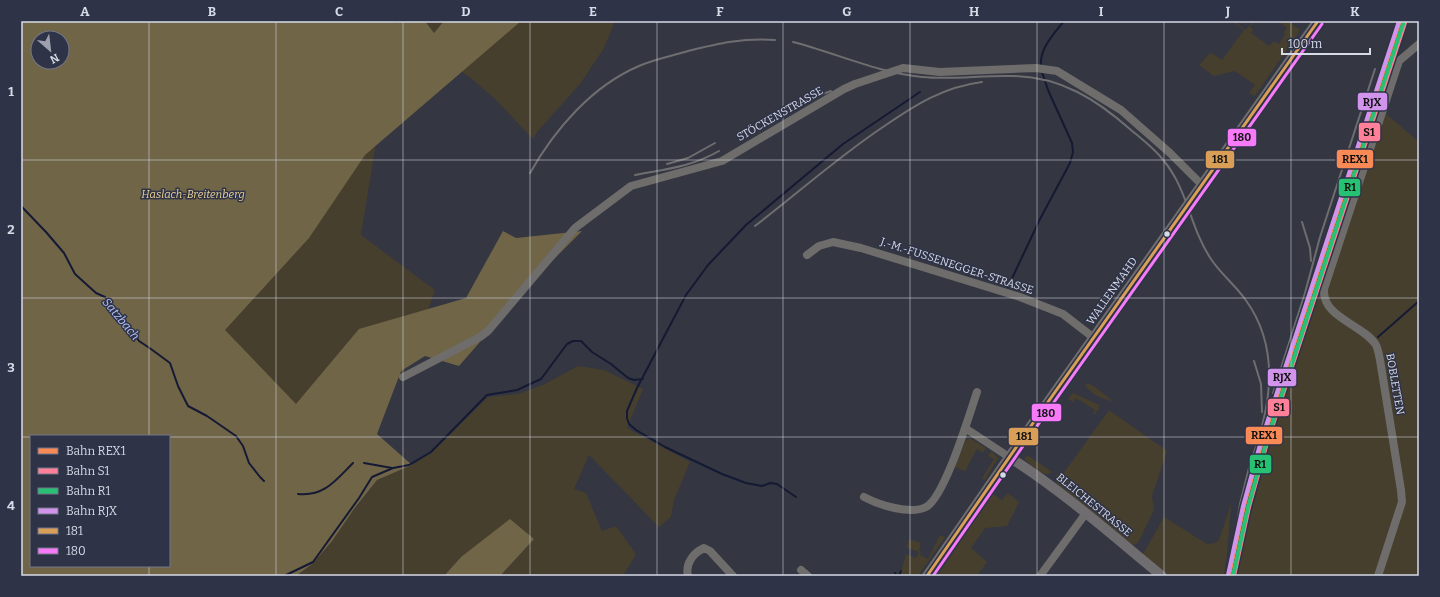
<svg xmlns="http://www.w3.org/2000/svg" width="1440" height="597" font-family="Bitter,serif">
  <rect width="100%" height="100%" fill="#343641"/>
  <path fill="#473f2d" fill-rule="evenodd" d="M21 21 435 47 443 23 434 33 425 21H615L604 48 580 84 537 132 533 139 496 100 472 79 461 71 387 75 361 235 435 290 428 310 414 353 399 378 386 404 257 567 21 576ZM38 38H62V62H38ZM31 436H169V566H31Z
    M1231 21H1236V23L1246 30 1253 21H1255L1250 27 1253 29 1251 33 1269 46 1274 41 1279 44 1285 35 1284 32 1287 28 1278 21H1288L1299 29V32L1255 96 1249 93 1255 85 1235 71 1214 76 1199 65 1208 55 1212 53 1222 60 1244 30Z
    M1378 107 1419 142V576H1236L1249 521 1283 397Z
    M578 366 604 370 643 389 627 428 690 462 674 500 671 517 659 527 589 455 574 489 586 493 602 531 616 526 636 554 623 576H500L534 539 461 557 444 576H296L312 564 377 480 412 465 431 453 488 397 518 394 545 384Z
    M1087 383C1095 385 1105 396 1113 401 1103 400 1091 394 1085 385Z
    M1073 393 1099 405V408L1095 414 1093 413 1095 410 1076 398 1073 402 1068 399Z
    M1109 410 1167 451 1152 496 1154 510 1139 541 1135 545 1131 544 1059 485 1055 481 1056 475 1060 474H1063Z
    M970 438 986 448 983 453 977 449 965 471 955 467 965 441Z
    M991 451 998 458 985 480 982 478 994 459 988 456Z
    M1029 456 1052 472C1044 479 1032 465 1025 460V457Z
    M992 493 1002 500 1008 493 1019 502 1007 526 985 528 971 548 987 562 977 576H934Z
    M1231 504 1227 554 1224 576H1166L1142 556 1164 517 1207 544 1215 543 1219 540Z
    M940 535 945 537 918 576H900L906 554 916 558 919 552 907 548 909 539 921 543 919 550 921 552 920 555 928 559Z"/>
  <path fill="#716548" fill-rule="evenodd" d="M21 21H394L397 23 398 21H425L434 33 444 21H521L365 155 309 238 225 330 296 404 359 329 466 298 503 231 516 238 582 231 541 272 459 366 425 356 401 371 377 434 412 465 377 480 354 509 332 541 312 564 296 576H21ZM38 38H62V62H38ZM31 436H169V566H31Z
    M510 519 534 539 500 576H444L461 557Z"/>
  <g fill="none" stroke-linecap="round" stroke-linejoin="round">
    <path stroke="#151a34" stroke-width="2" d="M1041 67C1039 49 1053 35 1064 21
      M21 206 46 232 64 253 75 274 96 293 105 297 116 316 127 323 139 341 151 349 170 363 178 386 188 406 207 416 236 436 243 446 249 463 260 477 264 481
      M1008 287 1039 221 1070 163 1073 152 1072 143 1048 90 1042 72
      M1378 337 1419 301
      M364 463 392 468
      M298 494C324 497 336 480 353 463
      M796 497 777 484 770 483 762 486 746 483 722 474 665 447 636 430 629 424 627 418V411L637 388 686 295 708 265 746 225 843 144 920 92
      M895 573 897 576
      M284 576 313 562 359 498 372 477 393 468 409 465 431 452 487 395 517 390 541 379 567 344 573 341H581L592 352 611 364 628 378 634 380 643 379
      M899 576 901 571"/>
    <path stroke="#6e6d6c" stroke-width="8" d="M807 255 819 246 833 242 861 248 1020 297 1063 314 1094 338
      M403 377 480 337 488 331 575 228 631 186 722 161 844 89 855 84 903 68 940 72 1036 68 1057 71 1121 110 1170 153 1202 185
      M965 428 1009 457
      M864 497C879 505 910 515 926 507 945 497 969 415 977 392
      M801 570 808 576
      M688 576C685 564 693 553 704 548L710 551 733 576
      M1040 576 1086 513
      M1378 576 1402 502 1401 490 1380 360C1379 355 1378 349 1376 345 1363 324 1322 318 1324 289L1399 61 1419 44"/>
    <path stroke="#6f6d6f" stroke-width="10" d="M1009 457C1064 492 1112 535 1162 576
      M927 576 1026 433 1318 21"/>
    <path stroke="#6e6e71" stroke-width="2" d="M793 42C836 53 878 73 922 77 952 80 982 75 1013 76 1061 77 1096 99 1131 130 1143 140 1155 149 1164 161 1188 190 1190 228 1211 259 1220 273 1234 284 1245 299 1273 337 1274 381 1262 426
      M789 106 831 91
      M667 164 688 158 715 143
      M530 173C555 129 592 86 639 66 655 59 672 56 688 51 720 43 742 38 775 40
      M635 175C667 169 691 167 719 151
      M1302 222 1310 248 1311 261
      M755 226C798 193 838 157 883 127 915 105 943 87 982 82
      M1254 361 1261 384 1262 412
      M1273 393 1305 293 1320 237 1375 69
      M1230 571 1240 504 1249 468 1264 422"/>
    <g stroke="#2e3347" stroke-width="6">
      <path id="bus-1" d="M927 576 1026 433 1318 21"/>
    </g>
    <g stroke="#2e3347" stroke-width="6">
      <path id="bus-2" d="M933 576 1030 436 1322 24"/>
    </g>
    <use href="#bus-1" stroke="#da9f56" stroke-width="3"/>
    <use href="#bus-2" stroke="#f77bf9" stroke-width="3"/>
    <g stroke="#2e3347" stroke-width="7">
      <path id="rail-1" d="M1229 576 1244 506 1262 442 1400 21"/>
    </g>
    <g stroke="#2e3347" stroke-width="7">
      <path id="rail-2" d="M1234 576 1249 507 1267 443 1405 23"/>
    </g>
    <g stroke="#2e3347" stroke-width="7">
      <path id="rail-3" d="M1233 576 1248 507 1266 443 1404 21"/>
    </g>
    <g stroke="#2e3347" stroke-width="7">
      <path id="rail-4" d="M1228 575 1243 506 1261 441 1399 21"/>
    </g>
    <use href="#rail-1" stroke="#f98a56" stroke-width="4"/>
    <use href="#rail-2" stroke="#ff8098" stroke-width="4"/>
    <use href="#rail-3" stroke="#26c172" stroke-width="4"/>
    <use href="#rail-4" stroke="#d193ec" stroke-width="4"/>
  </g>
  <path fill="none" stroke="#d7dae7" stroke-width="1" stroke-opacity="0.55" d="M149 21V436M276 21V576M403 21V576M530 21V576M657 21V576M783 21V576M910 21V576M1037 21V576M1164 21V576M1291 21V576M21 160H1419M21 298H1419M21 437H31M169 437H1419M149 566V576"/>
  <g fill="#d7dae7" stroke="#2e3347" stroke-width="1.5">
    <circle cx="1167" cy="234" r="3.5"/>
    <circle cx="1003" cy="475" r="3.5"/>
  </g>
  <g text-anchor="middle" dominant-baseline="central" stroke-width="3" stroke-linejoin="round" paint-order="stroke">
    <g font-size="11" fill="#d7dae7" stroke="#2e3347">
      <text transform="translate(780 114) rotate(-30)">STÖCKENSTRASSE</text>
      <text transform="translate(957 266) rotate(18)">J.-M.-FUSSENEGGER-STRASSE</text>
      <text transform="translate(1112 291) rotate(-55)">WALLENMAHD</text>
      <text transform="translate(1395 384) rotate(80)">BOBLETTEN</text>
      <text transform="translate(1094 505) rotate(39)">BLEICHESTRASSE</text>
    </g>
    <g font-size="11" font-style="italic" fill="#ecd193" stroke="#2e3347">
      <text x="193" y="194">Haslach-Breitenberg</text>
    </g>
    <g font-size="12" font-style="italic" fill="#b5c4ff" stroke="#2e3347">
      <text transform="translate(121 319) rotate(50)">Satzbach</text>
    </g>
  </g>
  <g stroke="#2e3347" stroke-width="1.5">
    <rect x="1357" y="92" width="31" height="19" rx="4" fill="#d193ec"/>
    <rect x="1358" y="122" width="23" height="20" rx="4" fill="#ff8098"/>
    <rect x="1227" y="128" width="30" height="19" rx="4" fill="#f77bf9"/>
    <rect x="1336" y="149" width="38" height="20" rx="4" fill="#f98a56"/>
    <rect x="1205" y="150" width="30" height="19" rx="4" fill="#da9f56"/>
    <rect x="1338" y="178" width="23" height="19" rx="4" fill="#26c172"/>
    <rect x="1267" y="368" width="30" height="19" rx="4" fill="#d193ec"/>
    <rect x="1267" y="398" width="23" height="19" rx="4" fill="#ff8098"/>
    <rect x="1031" y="403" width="31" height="19" rx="4" fill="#f77bf9"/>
    <rect x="1245" y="426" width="38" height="19" rx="4" fill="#f98a56"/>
    <rect x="1008" y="427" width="31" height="19" rx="4" fill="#da9f56"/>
    <rect x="1249" y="454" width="23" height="20" rx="4" fill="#26c172"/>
  </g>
  <g font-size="11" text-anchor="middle" font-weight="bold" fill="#111">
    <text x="1372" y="106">RJX</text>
    <text x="1369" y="136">S1</text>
    <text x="1242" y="141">180</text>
    <text x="1355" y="163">REX1</text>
    <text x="1220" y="163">181</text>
    <text x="1350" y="191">R1</text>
    <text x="1282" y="381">RJX</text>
    <text x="1279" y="411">S1</text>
    <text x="1046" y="417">180</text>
    <text x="1264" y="439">REX1</text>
    <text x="1024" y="440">181</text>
    <text x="1260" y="468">R1</text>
  </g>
  <rect width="1440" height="597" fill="none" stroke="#2e3347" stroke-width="44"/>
  <rect x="30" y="435" width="140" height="132" fill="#2e3347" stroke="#727687"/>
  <rect x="38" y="448" width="20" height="6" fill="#f98a56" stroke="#727687"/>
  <text x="66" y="455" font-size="12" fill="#d7dae7">Bahn REX1</text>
  <rect x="38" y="468" width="20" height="6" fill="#ff8098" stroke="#727687"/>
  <text x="66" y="475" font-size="12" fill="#d7dae7">Bahn S1</text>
  <rect x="38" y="488" width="20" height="6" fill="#26c172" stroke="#727687"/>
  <text x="66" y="495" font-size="12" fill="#d7dae7">Bahn R1</text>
  <rect x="38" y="508" width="20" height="6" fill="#d193ec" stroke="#727687"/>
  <text x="66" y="515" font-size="12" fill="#d7dae7">Bahn RJX</text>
  <rect x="38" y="528" width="20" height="6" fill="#da9f56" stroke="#727687"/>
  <text x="66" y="535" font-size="12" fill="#d7dae7">181</text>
  <rect x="38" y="548" width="20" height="6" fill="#f77bf9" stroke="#727687"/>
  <text x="66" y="555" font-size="12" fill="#d7dae7">180</text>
  <g transform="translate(50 50) rotate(152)"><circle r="19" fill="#2e3347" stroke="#727687"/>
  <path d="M0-3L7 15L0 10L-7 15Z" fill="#9ea1ad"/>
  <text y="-6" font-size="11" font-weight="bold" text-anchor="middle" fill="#d7dae7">N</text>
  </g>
  <path d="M1282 48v6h88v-6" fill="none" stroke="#d7dae7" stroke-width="2"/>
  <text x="1288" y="48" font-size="12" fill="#d7dae7" stroke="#2e3347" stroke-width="3" paint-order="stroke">100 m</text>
  <rect x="22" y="22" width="1396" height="553" fill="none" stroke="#d7dae7" stroke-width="1.5"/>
  <g font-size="13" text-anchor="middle" font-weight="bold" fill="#d7dae7">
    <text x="85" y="16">A</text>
    <text x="212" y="16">B</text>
    <text x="339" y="16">C</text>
    <text x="466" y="16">D</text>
    <text x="593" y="16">E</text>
    <text x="720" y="16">F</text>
    <text x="847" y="16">G</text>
    <text x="974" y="16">H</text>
    <text x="1101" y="16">I</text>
    <text x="1228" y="16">J</text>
    <text x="1355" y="16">K</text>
    <text x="11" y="96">1</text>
    <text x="11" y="234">2</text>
    <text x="11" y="372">3</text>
    <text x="11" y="510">4</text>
  </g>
</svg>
